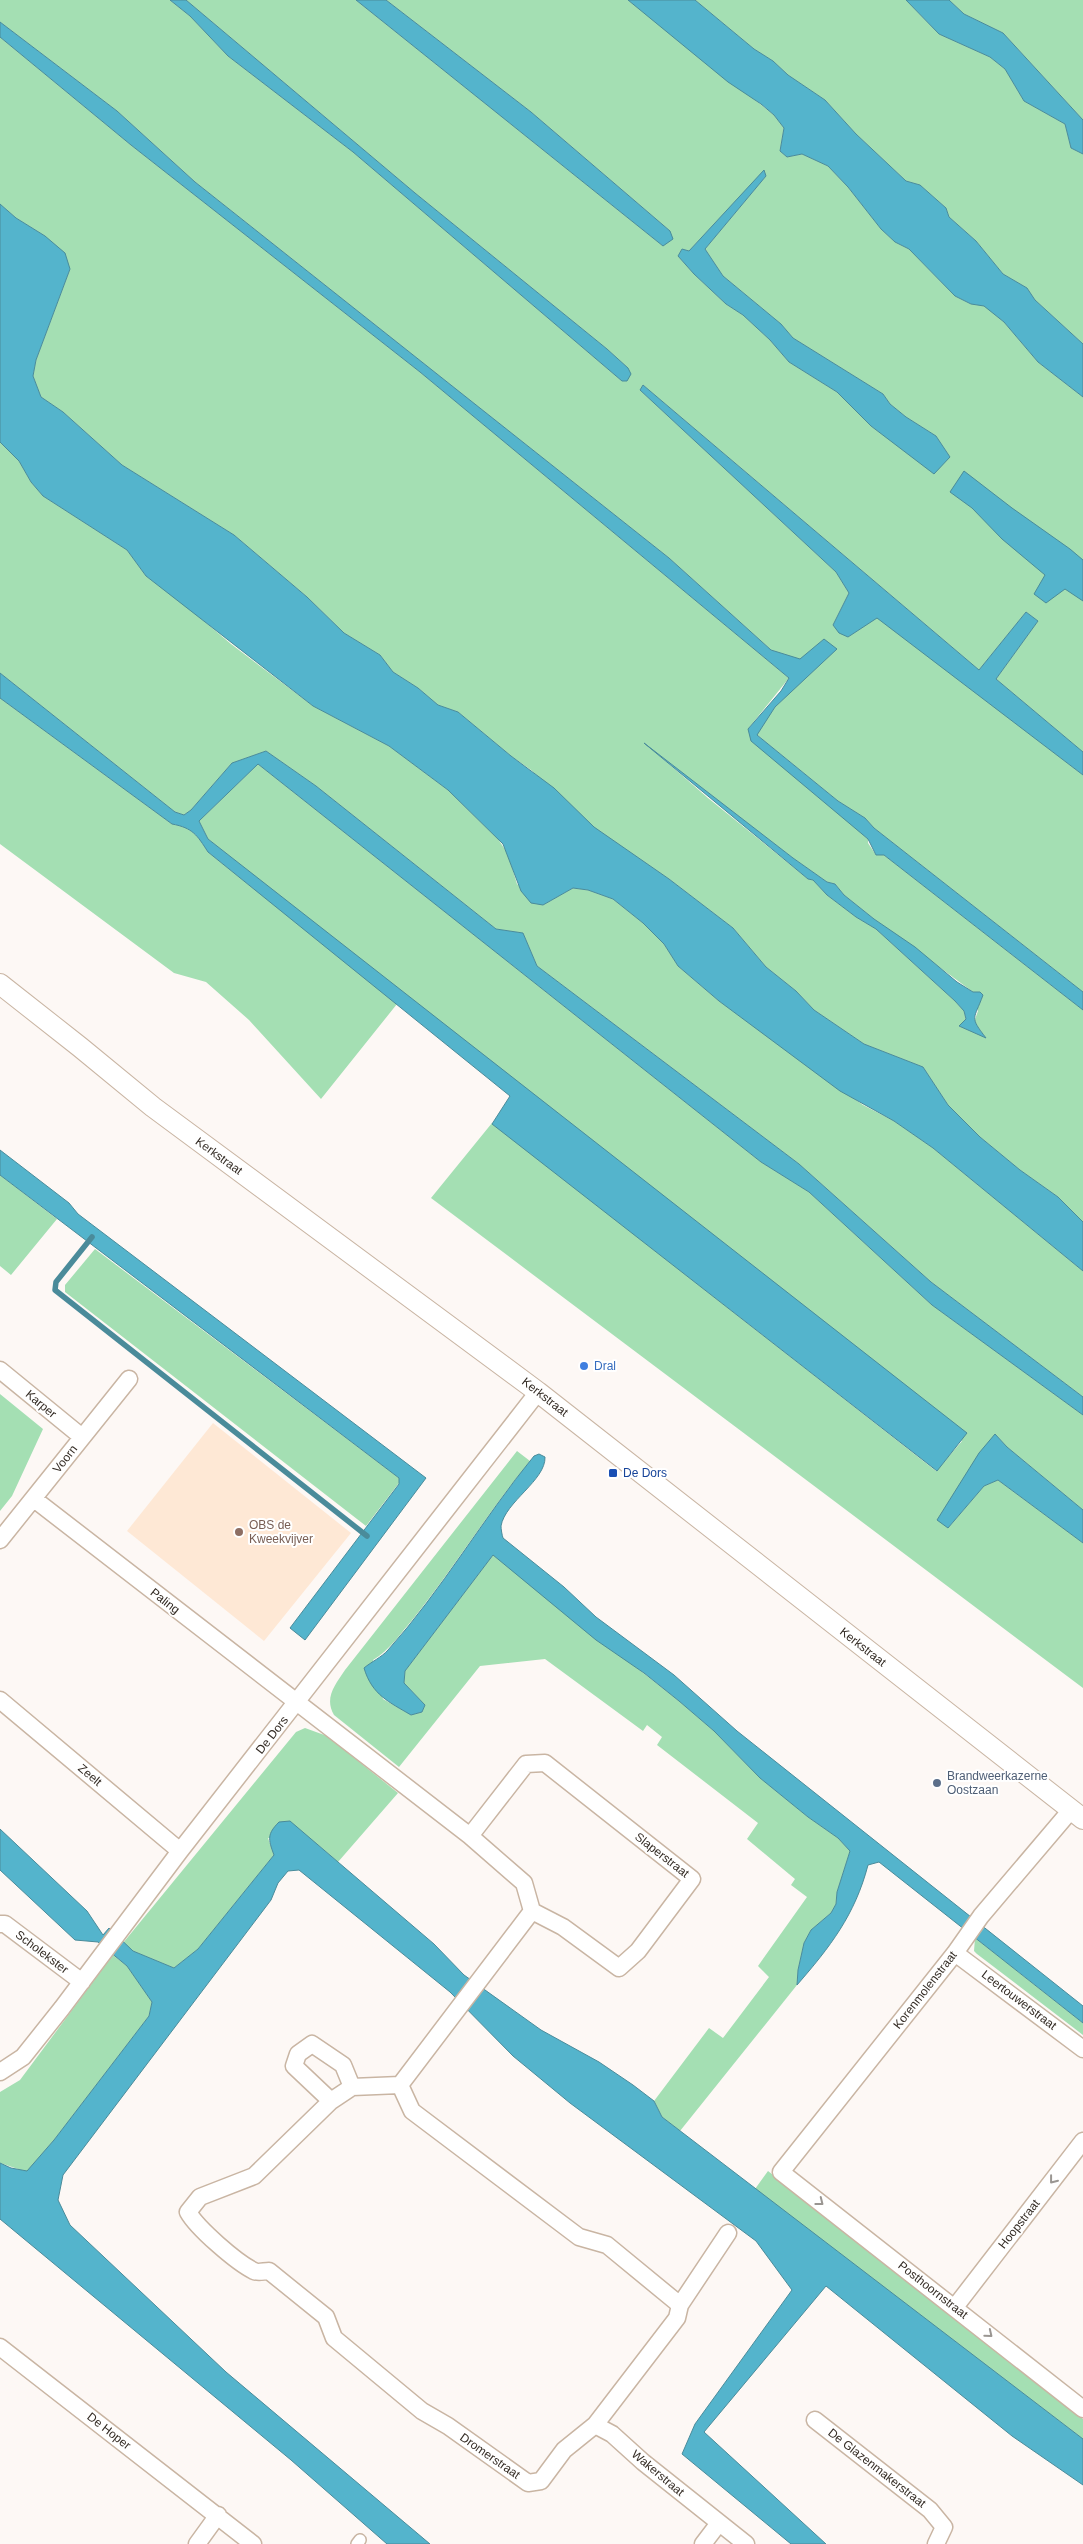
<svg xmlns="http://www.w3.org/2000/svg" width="1083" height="2544" font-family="Helvetica,sans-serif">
  <rect width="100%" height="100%" fill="#fdf8f5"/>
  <path fill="#fee8d5" d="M213 1423 351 1533 264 1641 127 1531Z"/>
  <path fill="#a4dfb3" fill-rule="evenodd" d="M0 0H170L190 16 228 56 353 152 622 381 628 368 607 349 415 193 186 0H356L663 246 670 231 531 112 386 0H628L774 115 784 128 780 151 787 157 802 154 828 166 848 187 881 229 895 242 909 249 955 296 971 304 984 305 1004 322 1038 362 1083 397V752L996 679 1038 621 1026 612 979 670 643 385 640 390 836 572 849 593 833 625 848 637 877 617 1083 775V992L874 828 865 818 838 801 756 734 775 707 786 696 824 639 800 660 771 650 669 558 195 182 117 111 0 22ZM764 171 766 176 705 249 723 276 781 324 793 338 883 394 890 404 906 417 936 436 950 457 899 446 871 426 837 392 789 362 770 340 743 315 726 304 694 274 678 256 682 249 689 251Z
    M695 0H906L939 34 990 57 1005 69 1024 101 1065 124 1071 148 1083 154V344L1035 300 1027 288 1003 274 976 241 949 217 946 208 920 185 906 181 856 134 825 100 788 75 773 61 754 49Z
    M949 0H1083V120L1003 33 964 14Z
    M0 37 131 145 420 372 789 678 748 729 868 839V843L876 855H884L1083 1010V1222L1058 1197 1020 1170 980 1137 948 1105 923 1067 864 1044 814 1010 796 991 766 967 733 928 669 879 594 828 531 770 511 756 458 712 438 705 418 688 393 672 380 655 344 633 307 597 234 535 122 465 63 412 41 397 33 376 36 360 70 269 45 236 16 218 0 204ZM654 751 793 858 827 882 835 884 844 895 874 919 973 992 978 1011 974 1022 985 1037 959 1026 966 1020 964 1011 955 1001 876 929 856 917 827 895 813 880 808 879 708 798Z
    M0 442 19 461 31 482 43 496 127 550 146 576 178 599 231 644 313 706 389 746 448 790 498 839 508 854 517 884 543 905 573 888 588 890 613 899 643 923 664 944 678 966 719 1001 863 1105 894 1121 933 1148 1083 1271V1397L931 1282 799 1164 537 966 523 933 496 929 316 786 266 751 232 763 191 810 184 815 175 812 0 673Z
    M0 698 172 824C193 828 197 835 208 852L397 1004 321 1099 249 1020 206 982 174 973 0 844Z
    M258 764 761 1162 809 1192 932 1305 1083 1415V1510L1007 1447 995 1434 949 1527 984 1486 998 1480 1083 1543V1688L431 1198 492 1123 936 1471 962 1441 208 839 199 821Z
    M0 1175 57 1219 11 1275 0 1266Z
    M95 1249 399 1478V1483L366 1526 65 1292V1285Z
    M0 1394 43 1429 12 1496 0 1511Z
    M517 1451 530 1461C488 1512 454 1568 413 1619 400 1634 390 1650 373 1660L383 1699 411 1715 422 1712 425 1705 404 1683 405 1671 493 1555 679 1701 714 1731 760 1778 808 1817 838 1838 850 1851 837 1892 836 1904 831 1913 811 1930 804 1943 798 1970 797 1985 680 2131 662 2117 654 2101 709 2028 723 2038 769 1977 758 1966 807 1897 791 1885 795 1879 747 1839 758 1823 657 1745 662 1737 647 1725 643 1731 545 1659 480 1666 399 1767 334 1715C324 1698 335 1685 345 1670Z
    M305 1728 327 1736 398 1793 338 1862 318 1845 268 1838 274 1855 198 1949 174 1968 133 1951 123 1943 296 1732Z
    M975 1938 1083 2023V2035L977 1954 974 1951Z
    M113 1955 127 1966 152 2002 149 2016 54 2140 27 2172 0 2163V2092L20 2080Z
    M768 2171 1083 2419V2439L755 2189Z"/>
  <path fill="#54b4cc" stroke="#4a8b9a" d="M170 0H186L415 193 607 349 628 368 631 374 627 381H622L353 152 228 56 190 16Z
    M356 0H386L531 112 670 231 673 239 663 246Z
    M628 0H695L754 49 773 61 788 75 825 100 856 134 906 181 920 185 946 208 949 217 976 241 1003 274 1027 288 1035 300 1083 344V397L1038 362 1004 322 984 306 971 304 955 296 909 249 895 242 881 229 848 187 828 166 802 154 787 157 780 151 784 128 774 115 761 104 728 82Z
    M906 0H949L964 14 1003 33 1083 120V154L1071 148 1065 124 1024 101 1005 69 990 57 939 34Z
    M0 22 117 111 195 182 669 558 771 650 800 659 824 639 837 649 775 707 757 735 838 801 865 818 874 828 1083 992V1010L884 855H876L868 839 751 741 748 729 781 691 789 678 420 372 131 145 0 37Z
    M764 170 766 176 705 249 723 276 781 324 793 338 883 394 890 404 906 417 936 436 950 457 934 474 871 426 837 392 789 362 770 340 743 315 726 304 694 274 678 256 682 249 689 251Z
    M0 204 16 218 45 236 65 253 70 269 36 360 33 376 41 397 63 412 122 465 234 535 307 597 344 633 380 655 393 672 418 688 438 705 458 712 511 756 554 788 594 827 669 879 733 928 766 967 796 991 814 1010 864 1044 923 1067 948 1105 980 1137 1020 1170 1058 1197 1083 1222V1271L933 1148 894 1121 840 1091 719 1001 678 966 664 944 643 923 613 899 588 890 573 888 543 905 531 903 521 891 503 844 448 790 389 746 313 706 146 576 127 550 43 496 31 482 19 461 0 442Z
    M643 385 979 670 1026 612 1038 621 996 679 1083 752V775L877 618 848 637 839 633 833 625 849 593 836 572 640 390Z
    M964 471 1012 508 1070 549 1083 560V601L1065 589 1046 603 1034 594 1045 575 1002 539 972 508 950 492Z
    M0 673 175 812 184 815 191 810 232 763 266 751 316 786 496 929 523 933 537 966 799 1164 931 1282 1083 1397V1415L932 1305 809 1192 761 1162 258 764 199 821 208 839 967 1433 937 1471 492 1124 510 1096 208 852C197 835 193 828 172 824L0 698Z
    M644 743 793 858 827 882 835 884 844 895 874 919 915 947 957 982 973 992H980L983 995C974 1020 969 1016 986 1038L959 1026 966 1019 964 1011 955 1001 876 929 856 917 827 895 813 880 808 879Z
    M0 1150 69 1203 78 1214 426 1478 305 1640 290 1628 399 1484V1478L0 1175Z
    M995 1434 1007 1447 1083 1510V1543L998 1480 984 1486 948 1528 937 1520 979 1453Z
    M539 1454 545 1457C546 1480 505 1502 501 1526 501 1529 502 1535 503 1538L564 1587 596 1617 674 1675 737 1731 1083 2006V2023L879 1862 868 1865C855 1915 830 1947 797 1985L798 1970 804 1943 811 1930 831 1913 836 1904 837 1892 850 1851 838 1838 808 1817 760 1778 714 1731 679 1701 644 1673 596 1640 493 1555 405 1671 404 1683 425 1705 422 1712 411 1715C389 1702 372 1695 364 1668 371 1662 382 1657 388 1650 442 1590 483 1518 534 1456Z
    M290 1821 434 1944 464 1975 541 2030 599 2062 633 2085 654 2101 662 2117 1083 2439V2485L1012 2436 826 2286 704 2432 826 2544H791L682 2454 695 2424 792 2290 756 2241 570 2103 513 2056 450 1992 299 1870 288 1871 278 1883 271 1900 63 2175 58 2200 70 2225 226 2372 430 2544H387L291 2460 0 2219V2163L11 2168 27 2171 54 2140 149 2016 152 2002 127 1966 98 1942 75 1940 0 1870V1829L87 1911 103 1935 109 1928 133 1951 174 1968 198 1949 274 1855C268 1839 267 1834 279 1822Z"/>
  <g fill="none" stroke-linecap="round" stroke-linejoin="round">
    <path stroke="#4a8b9a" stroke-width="5.5" d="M92 1237 56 1282 55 1290 367 1536"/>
    <g stroke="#c9b5a3" stroke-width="14">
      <path id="pedestrian" d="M357 2544 360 2540"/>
    </g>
    <g stroke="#c9b5a3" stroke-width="19">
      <path id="minor" d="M0 1370 82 1437
        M34 1499 470 1836 524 1883 532 1911 563 1927 619 1968 638 1951 692 1879 545 1763 526 1764 470 1836
        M0 1540 129 1379
        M0 1700 180 1851
        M1071 1810 981 1916 955 1953 781 2172 1083 2409
        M0 1924H5L82 1982
        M955 1953 1083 2049
        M0 2072 23 2057 62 2008 180 1851 538 1392
        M400 2085 532 1911
        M331 2101 294 2066 298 2054 312 2044 343 2065 352 2087
        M680 2305 607 2245 579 2237 412 2111 400 2085 352 2087 331 2101 254 2176 200 2197 188 2212C197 2228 236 2262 254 2271 258 2273 264 2271 269 2271L326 2317 334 2338 422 2411 448 2426 528 2483 541 2481 564 2450 595 2425 677 2318 680 2305 728 2233
        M955 2307 1083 2141
        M0 2347 253 2544
        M815 2420 930 2510 944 2527 936 2544
        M595 2425 612 2434 643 2462 746 2544
        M197 2544 218 2515
        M703 2544 719 2523"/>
    </g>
    <g stroke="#c9b5a3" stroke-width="22">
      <path id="tertiary" d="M0 984 80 1047 153 1107 538 1392 1083 1819"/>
    </g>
    <use href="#pedestrian" stroke="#fff" stroke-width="11"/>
    <use href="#minor" stroke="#fff" stroke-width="16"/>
    <use href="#tertiary" stroke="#fff" stroke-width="20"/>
  </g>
  <defs><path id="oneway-chevron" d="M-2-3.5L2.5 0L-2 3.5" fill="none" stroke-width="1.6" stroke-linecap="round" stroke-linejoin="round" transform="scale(1.25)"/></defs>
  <g stroke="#9a9692">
    <use href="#oneway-chevron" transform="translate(1053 2180) rotate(128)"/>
    <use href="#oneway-chevron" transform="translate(820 2202) rotate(38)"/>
    <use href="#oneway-chevron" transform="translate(989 2334) rotate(39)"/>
  </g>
  <circle fill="#3f7fe0" stroke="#fff" stroke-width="2" cx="584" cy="1366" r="5"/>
  <rect fill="#1a4fb4" stroke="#fff" stroke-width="2" x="608" y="1468" width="10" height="10" rx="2.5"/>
  <circle fill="#8d6e63" stroke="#fff" stroke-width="2" cx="239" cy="1532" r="5"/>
  <circle fill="#5c6f8a" stroke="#fff" stroke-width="2" cx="937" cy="1783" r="5"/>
  <g text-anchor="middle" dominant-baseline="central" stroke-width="4" stroke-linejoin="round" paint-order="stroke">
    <g font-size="12" fill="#342c25" stroke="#fff">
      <text transform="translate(219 1156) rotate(36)">Kerkstraat</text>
      <text transform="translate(545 1397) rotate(38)">Kerkstraat</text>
      <text transform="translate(41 1404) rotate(40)">Karper</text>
      <text transform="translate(65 1459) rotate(-52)">Voorn</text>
      <text transform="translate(165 1601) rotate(38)">Paling</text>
      <text transform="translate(863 1647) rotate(38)">Kerkstraat</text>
      <text transform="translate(272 1735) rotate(-52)">De Dors</text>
      <text transform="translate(90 1775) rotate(40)">Zeelt</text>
      <text transform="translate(662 1855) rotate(38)">Slaperstraat</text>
      <text transform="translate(42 1952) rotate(37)">Scholekster</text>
      <text transform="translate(925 1990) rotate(-52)">Korenmolenstraat</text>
      <text transform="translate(1019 2000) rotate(37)">Leertouwerstraat</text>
      <text transform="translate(1019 2224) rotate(-52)">Hoopstraat</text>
      <text transform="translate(933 2290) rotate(38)">Posthoornstraat</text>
      <text transform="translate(109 2431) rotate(38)">De Hoper</text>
      <text transform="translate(490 2456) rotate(35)">Dromerstraat</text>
      <text transform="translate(877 2468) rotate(38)">De Glazenmakerstraat</text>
      <text transform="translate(658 2473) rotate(40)">Wakerstraat</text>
    </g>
    <g font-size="12" fill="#366cbe" stroke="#fff" text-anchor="start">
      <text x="594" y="1366">Dral</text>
    </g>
    <g font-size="12" fill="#164399" stroke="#fff" text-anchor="start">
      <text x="623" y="1473">De Dors</text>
    </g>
    <g font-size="12" fill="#785e54" stroke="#fff" text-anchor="start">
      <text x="249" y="1525">OBS de<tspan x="249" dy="14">Kweekvijver</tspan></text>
    </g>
    <g font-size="12" fill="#4e5e75" stroke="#fff" text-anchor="start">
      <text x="947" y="1776">Brandweerkazerne<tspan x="947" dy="14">Oostzaan</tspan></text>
    </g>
  </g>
</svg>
